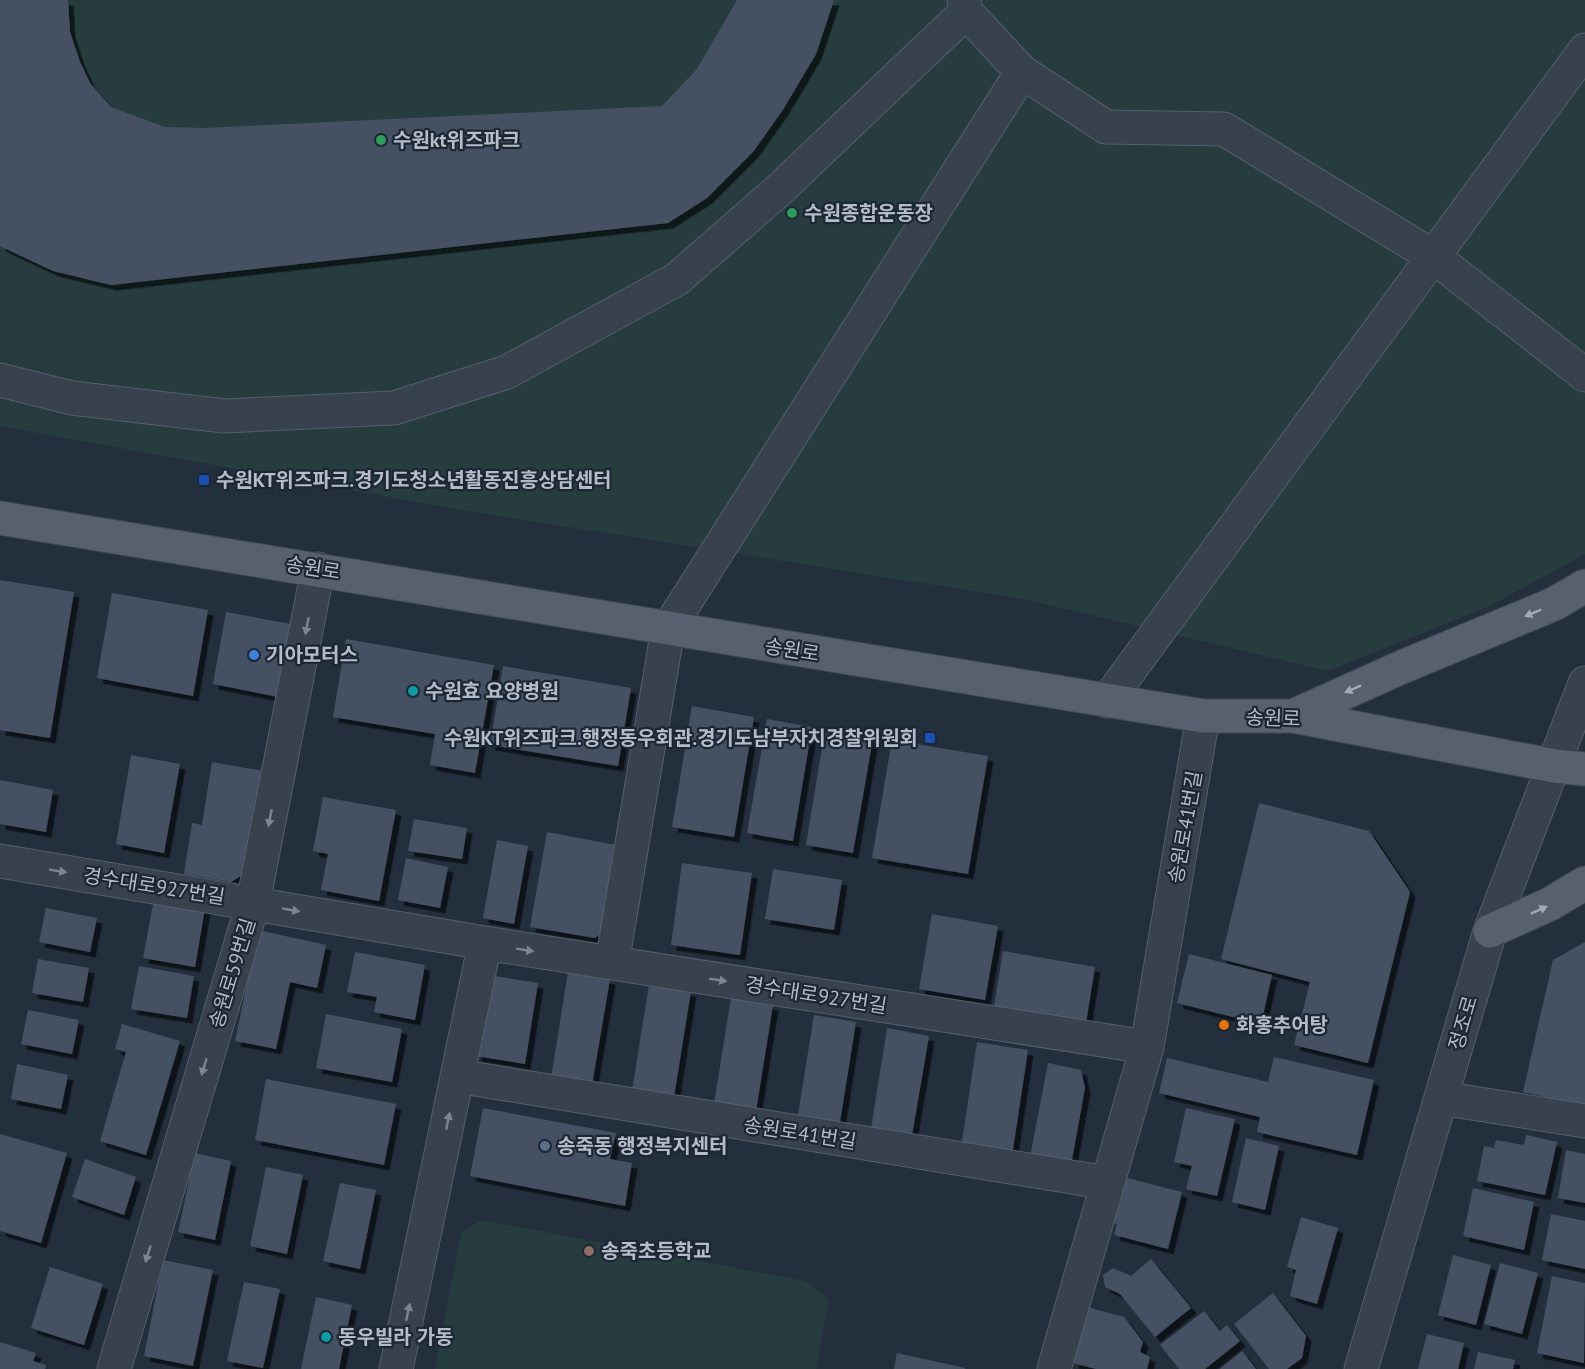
<svg xmlns="http://www.w3.org/2000/svg" width="1585" height="1369" font-family="'PT Sans','Noto Sans KR',sans-serif">
  <defs>
    <filter id="shadow"><feDropShadow dx="5.5" dy="5.5" stdDeviation="0" flood-color="#0009"/></filter>
  </defs>
  <rect width="100%" height="100%" fill="#242f3e"/>
  <path fill="#263c3f" d="M0 0H1585V554L1490 606 1328 671 1023 599 455 509 0 426Z
    M481 1220 806 1281 829 1300 816 1369H435L461 1233Z"/>
  <path fill="#455162" filter="url(#shadow)" d="M0 0H68L70 32 80 62 90 83 111 107 165 127 205 128 662 106 697 69 737 0H834L816 54 784 108 753 152 707 198 668 223 111 285 53 271 0 246Z
    M0 580 74 592 50 738 0 730Z
    M112 593 208 610 193 696 97 678Z
    M226 612 296 625 283 698 213 684Z
    M346 639 494 665 475 773 430 765 435 734 333 717Z
    M503 666 631 688 618 766 490 745Z
    M692 706 754 717 734 837 672 827Z
    M767 719 812 727 793 841 747 833Z
    M825 729 873 738 853 853 806 845Z
    M892 740 988 756 968 874 872 858Z
    M131 755 180 764 164 853 116 844Z
    M212 762 269 772 254 868 231 882 184 874 192 823 202 825Z
    M0 780 53 790 46 832 0 824Z
    M323 797 396 810 379 901 321 890 328 854 313 851Z
    M1259 803 1369 831 1410 892 1368 1063 1294 1045 1310 982 1221 959Z
    M414 819 467 828 462 859 408 851Z
    M547 832 621 846 606 929 595 938 530 927Z
    M497 840 528 846 514 924 483 918Z
    M406 858 448 867 440 908 398 900Z
    M682 863 752 873 740 955 671 945Z
    M773 869 842 880 834 930 765 919Z
    M154 899 205 908 195 967 143 958Z
    M46 908 97 918 90 952 39 942Z
    M932 914 998 926 985 1000 919 989Z
    M258 930 326 945 317 988 290 982 276 1049 235 1041Z
    M1585 942V1106L1523 1092 1553 960Z
    M1003 951 1095 967 1085 1029 993 1013Z
    M355 952 425 965 415 1020 374 1012 377 997 347 992Z
    M1189 954 1272 975 1261 1024 1177 1003Z
    M38 959 89 968 83 1002 32 993Z
    M139 966 194 976 187 1018 131 1009Z
    M568 972 610 979 592 1085 551 1078Z
    M489 975 538 983 525 1064 476 1056Z
    M649 985 691 991 674 1097 632 1091Z
    M731 998 773 1005 756 1111 714 1104Z
    M28 1010 79 1020 72 1054 21 1044Z
    M326 1014 402 1029 392 1082 316 1068Z
    M814 1015 856 1022 839 1128 797 1121Z
    M122 1024 180 1041 146 1155 100 1141 126 1052 115 1049Z
    M887 1028 929 1036 911 1141 870 1135Z
    M977 1042 1028 1050 1012 1156 961 1148Z
    M1274 1057 1374 1080 1357 1155 1257 1132 1260 1117 1159 1093 1167 1058 1268 1082Z
    M1048 1063 1081 1070 1085 1088 1071 1165 1030 1157Z
    M17 1064 68 1075 61 1109 11 1099Z
    M266 1079 396 1104 384 1165 255 1140Z
    M483 1108 616 1133 610 1159 632 1163 625 1206 470 1176Z
    M1186 1108 1235 1119 1217 1196 1186 1189 1192 1166 1174 1162Z
    M0 1134 67 1153 41 1243 0 1231Z
    M1526 1135 1557 1142 1545 1195 1477 1181 1484 1146 1494 1148 1496 1140 1524 1145Z
    M1246 1138 1279 1146 1265 1210 1232 1202Z
    M1566 1150 1585 1154V1203L1558 1198Z
    M195 1153 231 1161 215 1240 178 1232Z
    M85 1159 136 1177 124 1215 72 1197Z
    M266 1167 303 1175 287 1254 250 1246Z
    M1123 1177 1182 1192 1168 1249 1114 1235 1117 1224 1111 1222Z
    M340 1183 376 1190 360 1269 323 1261Z
    M1473 1188 1534 1202 1524 1250 1463 1236Z
    M1551 1214 1585 1221V1269L1542 1260Z
    M1301 1217 1338 1228 1317 1304 1290 1296 1296 1270 1287 1267Z
    M1453 1255 1491 1265 1476 1325 1438 1315Z
    M1151 1259 1191 1308 1155 1337 1120 1294 1105 1287 1103 1275 1113 1268 1131 1276Z
    M163 1260 213 1270 193 1366 144 1356Z
    M1500 1263 1538 1273 1522 1334 1484 1324Z
    M50 1267 103 1284 84 1345 31 1328Z
    M1552 1276 1585 1283 1584 1363 1537 1353Z
    M244 1282 280 1289 263 1368 227 1361Z
    M1273 1293 1306 1336 1302 1358 1287 1369H1269L1234 1324Z
    M316 1297 352 1305 339 1369H301Z
    M1087 1307 1124 1317 1143 1342 1140 1352 1150 1357 1147 1369H1096L1073 1363Z
    M1204 1311 1220 1331 1227 1325 1240 1341 1205 1369H1179L1160 1345Z
    M1427 1334 1464 1343 1458 1369H1418Z
    M0 1342 36 1353 33 1361 46 1365 45 1369H0Z
    M1242 1351 1256 1369H1220Z
    M1478 1352 1515 1360 1513 1369H1474Z
    M897 1353 965 1368V1369H894Z"/>
  <g fill="none" stroke-linecap="round" stroke-linejoin="round">
    <g stroke="#565f6c" stroke-width="35">
      <path id="minor" d="M964 0 966 12 1022 72 1106 127 1224 129 1434 257 1585 375
        M0 380 72 398 224 416 394 408 507 372 677 279 780 189 966 12
        M1107 701 1585 50
        M0 861 485 943 1147 1047
        M612 963 668 629 1022 72
        M457 1076 1108 1183
        M1441 1098 1585 1121
        M114 1369 253 903 318 569
        M396 1369 485 943
        M1054 1369 1147 1047 1203 716
        M1361 1369 1490 931 1585 683"/>
    </g>
    <g stroke="#414a57" stroke-width="35">
      <path id="major" d="M0 518 1203 716H1293L1555 766 1585 769
        M1293 716 1402 667 1554 604 1585 586
        M1490 931 1550 904 1585 883"/>
    </g>
    <use href="#minor" stroke="#38414e" stroke-width="33"/>
    <use href="#major" stroke="#56606e" stroke-width="33"/>
  </g>
  <defs><path id="oneway-solid" d="M-6-.8H1V-3.2L6.5 0L1 3.2V.8H-6Z" transform="scale(1.5)"/></defs>
  <g fill="#a1aab7">
    <use href="#oneway-solid" transform="translate(1533 613) rotate(157)"/>
    <use href="#oneway-solid" transform="translate(1353 689) rotate(156)"/>
    <use href="#oneway-solid" transform="translate(1539 910) rotate(-24)"/>
  </g>
  <g fill="#7c8592">
    <use href="#oneway-solid" transform="translate(307 626) rotate(101)"/>
    <use href="#oneway-solid" transform="translate(270 818) rotate(101)"/>
    <use href="#oneway-solid" transform="translate(58 871) rotate(9)"/>
    <use href="#oneway-solid" transform="translate(291 910) rotate(10)"/>
    <use href="#oneway-solid" transform="translate(525 950) rotate(9)"/>
    <use href="#oneway-solid" transform="translate(718 980) rotate(9)"/>
    <use href="#oneway-solid" transform="translate(204 1067) rotate(107)"/>
    <use href="#oneway-solid" transform="translate(448 1121) rotate(-78)"/>
    <use href="#oneway-solid" transform="translate(148 1254) rotate(107)"/>
    <use href="#oneway-solid" transform="translate(408 1312) rotate(-78)"/>
  </g>
  <g fill="#2e9e5b" stroke="#1d2633" stroke-width="2">
    <circle cx="381" cy="140" r="6"/>
    <circle cx="792" cy="213" r="6"/>
  </g>
  <g fill="#1a4fb4" stroke="#1d2633" stroke-width="2">
    <rect x="198" y="474" width="12" height="12" rx="3"/>
    <rect x="924" y="732" width="12" height="12" rx="3"/>
  </g>
  <circle fill="#3f7fe0" stroke="#1d2633" stroke-width="2" cx="254" cy="655" r="6"/>
  <g fill="#0f9aa8" stroke="#1d2633" stroke-width="2">
    <circle cx="413" cy="691" r="6"/>
    <circle cx="326" cy="1337" r="6"/>
  </g>
  <circle fill="#e8710a" stroke="#1d2633" stroke-width="2" cx="1224" cy="1025" r="6"/>
  <circle fill="#5c6f8a" stroke="#1d2633" stroke-width="2" cx="545" cy="1146" r="6"/>
  <circle fill="#8d6e63" stroke="#1d2633" stroke-width="2" cx="589" cy="1251" r="6"/>
  <g text-anchor="middle" dominant-baseline="central" stroke-width="4.5" stroke-linejoin="round" paint-order="stroke">
    <g font-size="20" font-weight="bold" fill="#b4bcc9" stroke="#1d2633" text-anchor="start">
      <text x="393" y="140">수원kt위즈파크</text>
      <text x="804" y="213">수원종합운동장</text>
      <text x="216" y="480">수원KT위즈파크.경기도청소년활동진흥상담센터</text>
      <text x="266" y="655">기아모터스</text>
      <text x="425" y="691">수원효 요양병원</text>
      <text x="918" y="738" text-anchor="end">수원KT위즈파크.행정동우회관.경기도남부자치경찰위원회</text>
      <text x="1236" y="1025">화홍추어탕</text>
      <text x="557" y="1146">송죽동 행정복지센터</text>
      <text x="601" y="1251">송죽초등학교</text>
      <text x="338" y="1337">동우빌라 가동</text>
    </g>
    <g font-size="20" fill="#b4bcc9" stroke="#1d2633">
      <text transform="translate(313 568) rotate(9)">송원로</text>
      <text transform="translate(792 650) rotate(9)">송원로</text>
      <text transform="translate(1273 718) rotate(2)">송원로</text>
      <text transform="translate(1185 827) rotate(-80)">송원로41번길</text>
      <text transform="translate(154 886) rotate(9)">경수대로927번길</text>
      <text transform="translate(232 973) rotate(-73)">송원로59번길</text>
      <text transform="translate(816 995) rotate(9)">경수대로927번길</text>
      <text transform="translate(1463 1023) rotate(-74)">정조로</text>
      <text transform="translate(800 1133) rotate(9)">송원로41번길</text>
    </g>
  </g>
</svg>
